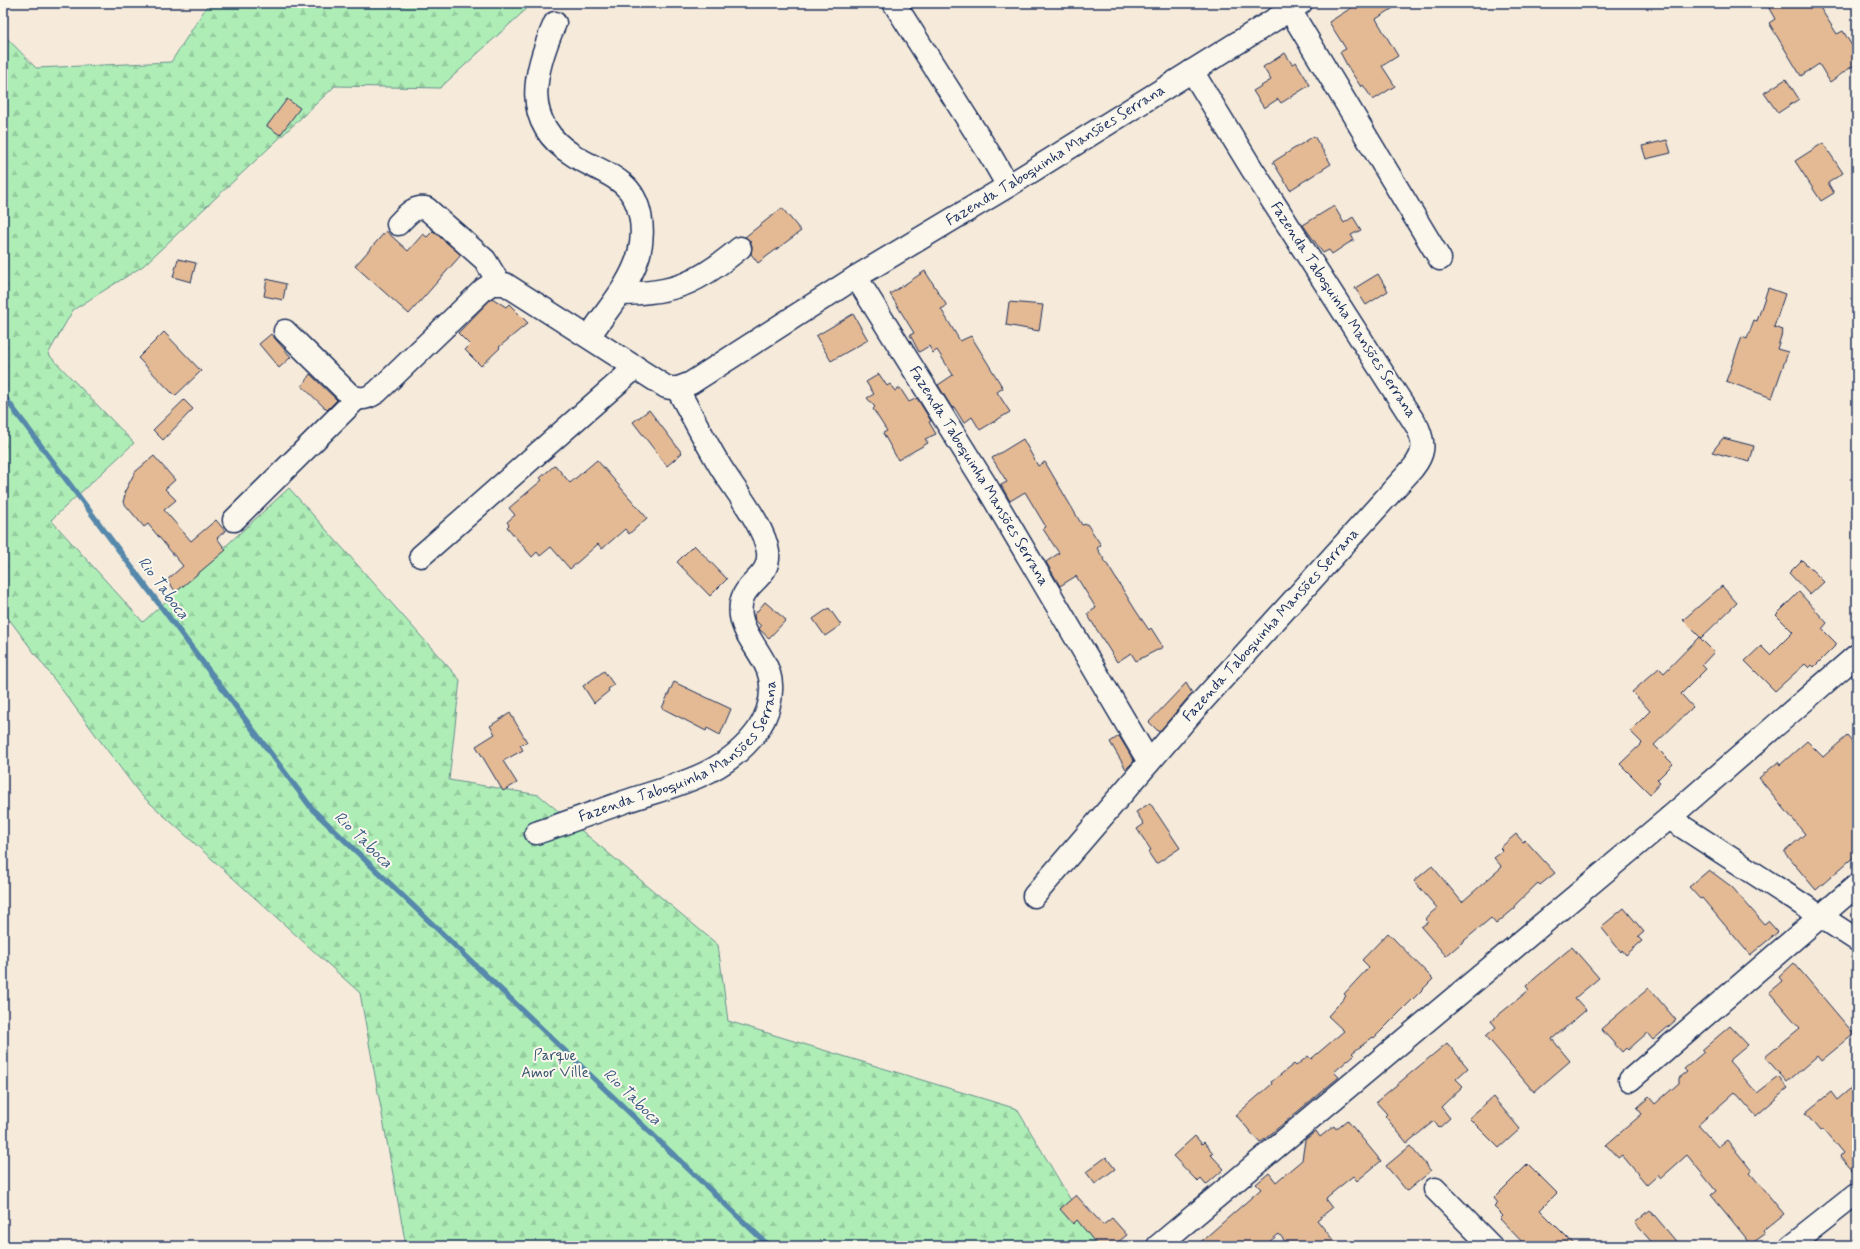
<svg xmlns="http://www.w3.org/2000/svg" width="1860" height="1249" font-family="Mynerve,sans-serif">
  <defs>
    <pattern id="forest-firs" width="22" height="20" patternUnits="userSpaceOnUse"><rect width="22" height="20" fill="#aeeeb6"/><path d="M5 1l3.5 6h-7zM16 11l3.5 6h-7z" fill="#95cc9f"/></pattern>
  </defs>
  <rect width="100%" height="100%" fill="#f6ebda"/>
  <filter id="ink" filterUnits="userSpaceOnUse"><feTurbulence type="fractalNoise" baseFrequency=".025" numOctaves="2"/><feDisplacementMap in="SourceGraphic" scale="8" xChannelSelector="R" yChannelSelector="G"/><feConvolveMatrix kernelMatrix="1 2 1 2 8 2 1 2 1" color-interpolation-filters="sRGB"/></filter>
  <g filter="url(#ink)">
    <path fill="url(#forest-firs)" stroke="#648e8a" d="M209 3H533L440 88 335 86 143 266 73 310 48 354 134 443 51 520 143 622 289 488 460 680 449 780 539 795 718 945 728 1021 1017 1109 1098 1246H406L360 993 140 794 3 611V34L36 68 171 62Z"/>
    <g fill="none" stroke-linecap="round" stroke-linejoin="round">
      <path stroke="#5688ab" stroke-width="5.5" d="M3 395 313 810 769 1246"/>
    </g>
    <path fill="#e4ba94" stroke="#1b2f5e" d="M1359 3H1401L1376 19 1398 56 1382 66 1395 86 1373 100 1363 85 1361 87 1348 67 1340 52 1346 49 1329 22Z
      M1766 3H1817L1837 34 1843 31 1857 54V63L1830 82 1819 64 1801 76 1769 23 1775 19Z
      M1285 53 1292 64 1296 62 1310 85 1281 103 1278 99 1264 108 1253 91 1271 80 1263 67Z
      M1786 79 1799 99 1778 113 1764 93Z
      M287 99 300 108 280 135 267 126Z
      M1314 136 1331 164 1290 190 1273 162Z
      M1667 140 1671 153 1646 159 1642 146Z
      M1823 143 1843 173 1828 183 1834 193 1821 201 1795 161Z
      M1334 206 1344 223 1353 217 1361 230 1351 235 1354 240 1347 244 1332 254 1329 250 1323 253 1303 225Z
      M782 208 801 231 758 263 751 254 752 246 750 241 745 237Z
      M386 231 408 251 423 234 427 237 433 231 461 255 409 314 355 266Z
      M178 259 196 263 191 282 173 277Z
      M925 271 947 306 941 309 960 341 971 336 1003 388 997 392 1010 412 980 430 972 417 964 423 954 407 952 408 938 385 953 375 937 350 933 353 929 346 919 352 910 335 914 333 890 294Z
      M1378 274 1388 291 1366 305 1355 288Z
      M267 279 286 284 283 300 264 296Z
      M1768 288 1785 294 1774 327 1783 330 1777 349 1788 352 1772 398 1726 381 1742 337 1747 339 1754 320 1757 321Z
      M492 298 506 307 509 304 528 323 499 347 500 348 481 366 465 350 470 345 458 333Z
      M1009 302 1043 305 1039 331 1006 325Z
      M853 314 868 340 831 361 816 336Z
      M164 332 201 371 175 396 138 358Z
      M271 334 291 357 279 368 259 344Z
      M310 374 337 400 327 410 302 386Z
      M879 374 887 386 890 384 895 391 900 388 909 402 917 398 931 421 929 422 936 434 925 439 928 443 898 460 883 433 887 431 873 409 875 407 867 398 874 394 866 382Z
      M184 400 193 409 163 440 153 430Z
      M649 410 682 453 667 466 633 422Z
      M1723 438 1754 446 1750 462 1712 452Z
      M1023 439 1038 466 1045 462 1082 525 1087 524 1101 545 1097 548 1136 611 1149 630 1151 628 1163 647 1136 661 1131 653 1117 662 1087 614 1096 608 1076 576 1060 586 1046 562 1059 553 1043 529 1046 527 1025 492 1010 501 1001 485 1007 482 992 458Z
      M154 456 175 480 165 489 176 500 164 510 191 541 216 520 225 531 217 538 226 550 176 592 167 580 183 566 148 524 144 527 123 502 125 495 124 493 135 472Z
      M597 460 647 518 629 534 625 529 602 549 598 544 570 569 551 547 540 556 537 552 532 557 507 527 509 525 507 522 515 515 509 508 542 480 540 478 555 465 570 483Z
      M694 545 727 579 710 596 677 562Z
      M1802 560 1824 582 1810 595 1789 573Z
      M1722 586 1737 603 1701 638 1683 620Z
      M1799 592 1827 623 1822 629 1837 644 1814 667 1812 665 1809 668 1805 664 1775 691 1745 661 1761 646 1770 655 1793 632 1776 615Z
      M765 602 786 620 769 638 759 629 761 626 755 620 754 615Z
      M829 608 841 625 825 636 813 619Z
      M1699 637 1714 652 1702 665 1706 669 1681 694 1693 707 1654 745 1673 764 1657 780 1660 783 1650 794 1620 764 1642 743 1630 731 1650 711 1632 692 1659 668 1664 673Z
      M604 671 614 685 608 689 609 691 594 703 583 686Z
      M674 682 731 709 720 735 707 728 706 731 662 708Z
      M1186 683 1192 693 1159 732 1149 722Z
      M510 713 527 742 520 745 523 750 503 761 517 783 503 791 476 746 495 734 490 726Z
      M1119 736 1134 761 1126 769 1110 742Z
      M1847 736 1857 748V854L1816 890 1784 852 1805 834 1759 778 1778 762 1780 765 1807 741 1823 757Z
      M1150 803 1180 848 1156 864 1148 852 1151 850 1137 829 1144 824 1136 812Z
      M1516 834 1523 842 1525 840 1555 873 1540 885 1538 883 1516 904 1515 908 1496 924 1491 918 1446 956 1421 927 1428 922 1426 919 1430 914 1437 908 1414 881 1432 866 1462 902 1502 867 1494 858 1503 851 1500 848Z
      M1709 870 1732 887 1764 924 1768 921 1778 932 1750 955 1702 898 1700 899 1689 887Z
      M1624 908 1644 932 1638 937 1642 941 1626 955 1622 950 1621 952 1601 927Z
      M1388 933 1433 979 1374 1038 1373 1037 1352 1053 1354 1055 1334 1072 1339 1077 1260 1143 1236 1115 1272 1084 1271 1082 1294 1064 1296 1066 1308 1056 1311 1059 1344 1031 1328 1016 1346 996 1344 994 1369 967 1362 960Z
      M1572 947 1599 978 1575 998 1586 1010 1552 1039 1570 1061 1534 1092 1486 1036 1496 1027 1491 1021 1529 990 1526 986 1527 985Z
      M1794 963 1854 1034 1821 1061 1817 1056 1787 1082 1765 1057 1800 1028 1769 992 1782 981 1779 977Z
      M1649 988 1676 1020 1653 1040 1647 1033 1628 1050 1626 1048 1622 1052 1601 1029Z
      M1730 1026 1748 1045 1729 1061 1757 1093 1778 1077 1788 1088 1756 1116 1735 1092 1698 1125 1718 1147 1727 1140 1752 1171 1750 1173 1784 1214 1763 1231 1765 1234 1751 1244 1711 1195 1716 1191 1687 1155 1660 1179 1658 1175 1647 1185 1622 1155 1618 1158 1606 1145 1642 1114 1637 1108 1649 1097 1655 1104 1679 1083V1078L1687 1072 1684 1069 1704 1052 1702 1050Z
      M1447 1043 1468 1068 1456 1079 1463 1086 1441 1107 1450 1118 1439 1128 1434 1121 1407 1143 1385 1116 1387 1114 1376 1102Z
      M1857 1083V1176L1840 1156 1843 1153 1823 1129 1820 1131 1805 1113 1831 1092 1837 1100Z
      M1493 1097 1520 1129 1499 1148 1469 1118Z
      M1347 1120 1381 1161 1357 1181 1353 1176 1327 1197 1326 1200 1332 1208 1317 1220 1338 1246H1289L1279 1234 1264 1246H1196L1261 1189 1256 1184 1269 1173 1276 1182 1302 1160 1305 1140 1316 1131 1320 1137 1334 1126 1336 1129Z
      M1195 1136 1202 1144 1204 1142 1213 1153 1211 1155 1224 1169 1206 1185 1201 1179 1198 1182 1173 1156Z
      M1410 1146 1431 1171 1407 1191 1386 1166Z
      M1106 1157 1115 1169 1095 1184 1086 1172Z
      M1528 1164 1557 1193 1540 1210 1576 1246H1526L1500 1219 1503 1216 1494 1207 1498 1203 1494 1198Z
      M1076 1195 1103 1225 1112 1218 1127 1235 1113 1246H1098L1077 1220 1073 1224 1060 1209Z
      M1650 1210 1680 1246H1655L1635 1223Z"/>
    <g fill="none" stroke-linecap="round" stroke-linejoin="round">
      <g stroke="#1b2f5e" stroke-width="25">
        <g id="minor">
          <path d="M894 3 992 158 1008 186"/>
          <path d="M1290 10 1440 259"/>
          <path d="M555 23C534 71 520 122 573 155 589 166 608 171 623 184 642 200 645 231 639 254 630 286 606 310 589 337"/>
          <path d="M398 224C406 216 413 206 426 208L485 260 499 283"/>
          <path id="s1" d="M856 277 987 487 1149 762"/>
          <path d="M621 294C676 293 698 283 740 248"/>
          <path id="s2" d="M285 331 349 394C359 401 367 399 377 392L484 289 492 284H505L666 387C676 390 682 387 691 383L856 277 1008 186 1301 3"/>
          <path d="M234 520 356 399"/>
          <path d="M421 556 636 367"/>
          <path d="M1669 818 1857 940"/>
          <path id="s3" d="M536 833C566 823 595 812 624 802 674 785 725 776 758 730 767 716 772 702 771 685 770 659 745 641 741 616 736 581 771 582 768 552 765 527 734 489 720 466 705 441 691 414 677 388"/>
          <path id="s4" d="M1034 896 1195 709 1413 468C1424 454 1425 445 1418 428L1252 169 1192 71"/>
          <path d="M1630 1080 1857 885"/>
          <path d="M1435 1189 1491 1246"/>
          <path d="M1158 1246 1669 818 1857 655"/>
          <path d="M1790 1246 1857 1193"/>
        </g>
      </g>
      <use href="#minor" stroke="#fbf7ec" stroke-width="22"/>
    </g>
  </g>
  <g text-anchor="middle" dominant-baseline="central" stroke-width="4" stroke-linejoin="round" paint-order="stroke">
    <g font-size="15" fill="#1b2f5e" stroke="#fbf7ec">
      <text stroke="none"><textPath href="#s2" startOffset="938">Fazenda Taboquinha Mansões Serrana</textPath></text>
      <text transform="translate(1343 310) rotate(57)">Fazenda Taboquinha Mansões Serrana</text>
      <text stroke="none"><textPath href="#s1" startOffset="234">Fazenda Taboquinha Mansões Serrana</textPath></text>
      <text stroke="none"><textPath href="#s4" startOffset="360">Fazenda Taboquinha Mansões Serrana</textPath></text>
      <text stroke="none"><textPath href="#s3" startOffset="173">Fazenda Taboquinha Mansões Serrana</textPath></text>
    </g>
    <g font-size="15" fill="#385570" stroke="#fbf7ec">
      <text x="555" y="1056">Parque<tspan x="555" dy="17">Amor Ville</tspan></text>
    </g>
    <g font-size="16" font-style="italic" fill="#395b85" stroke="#fbf7ec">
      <text transform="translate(163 588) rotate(53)">Rio Taboca</text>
      <text transform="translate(363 840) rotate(44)">Rio Taboca</text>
      <text transform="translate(632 1097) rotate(44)">Rio Taboca</text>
    </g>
  </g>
  <rect width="1860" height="1249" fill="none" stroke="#fbf7ec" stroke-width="16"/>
  <rect x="8" y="8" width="1844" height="1233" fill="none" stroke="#1b2f5e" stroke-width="1.5" filter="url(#ink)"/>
</svg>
